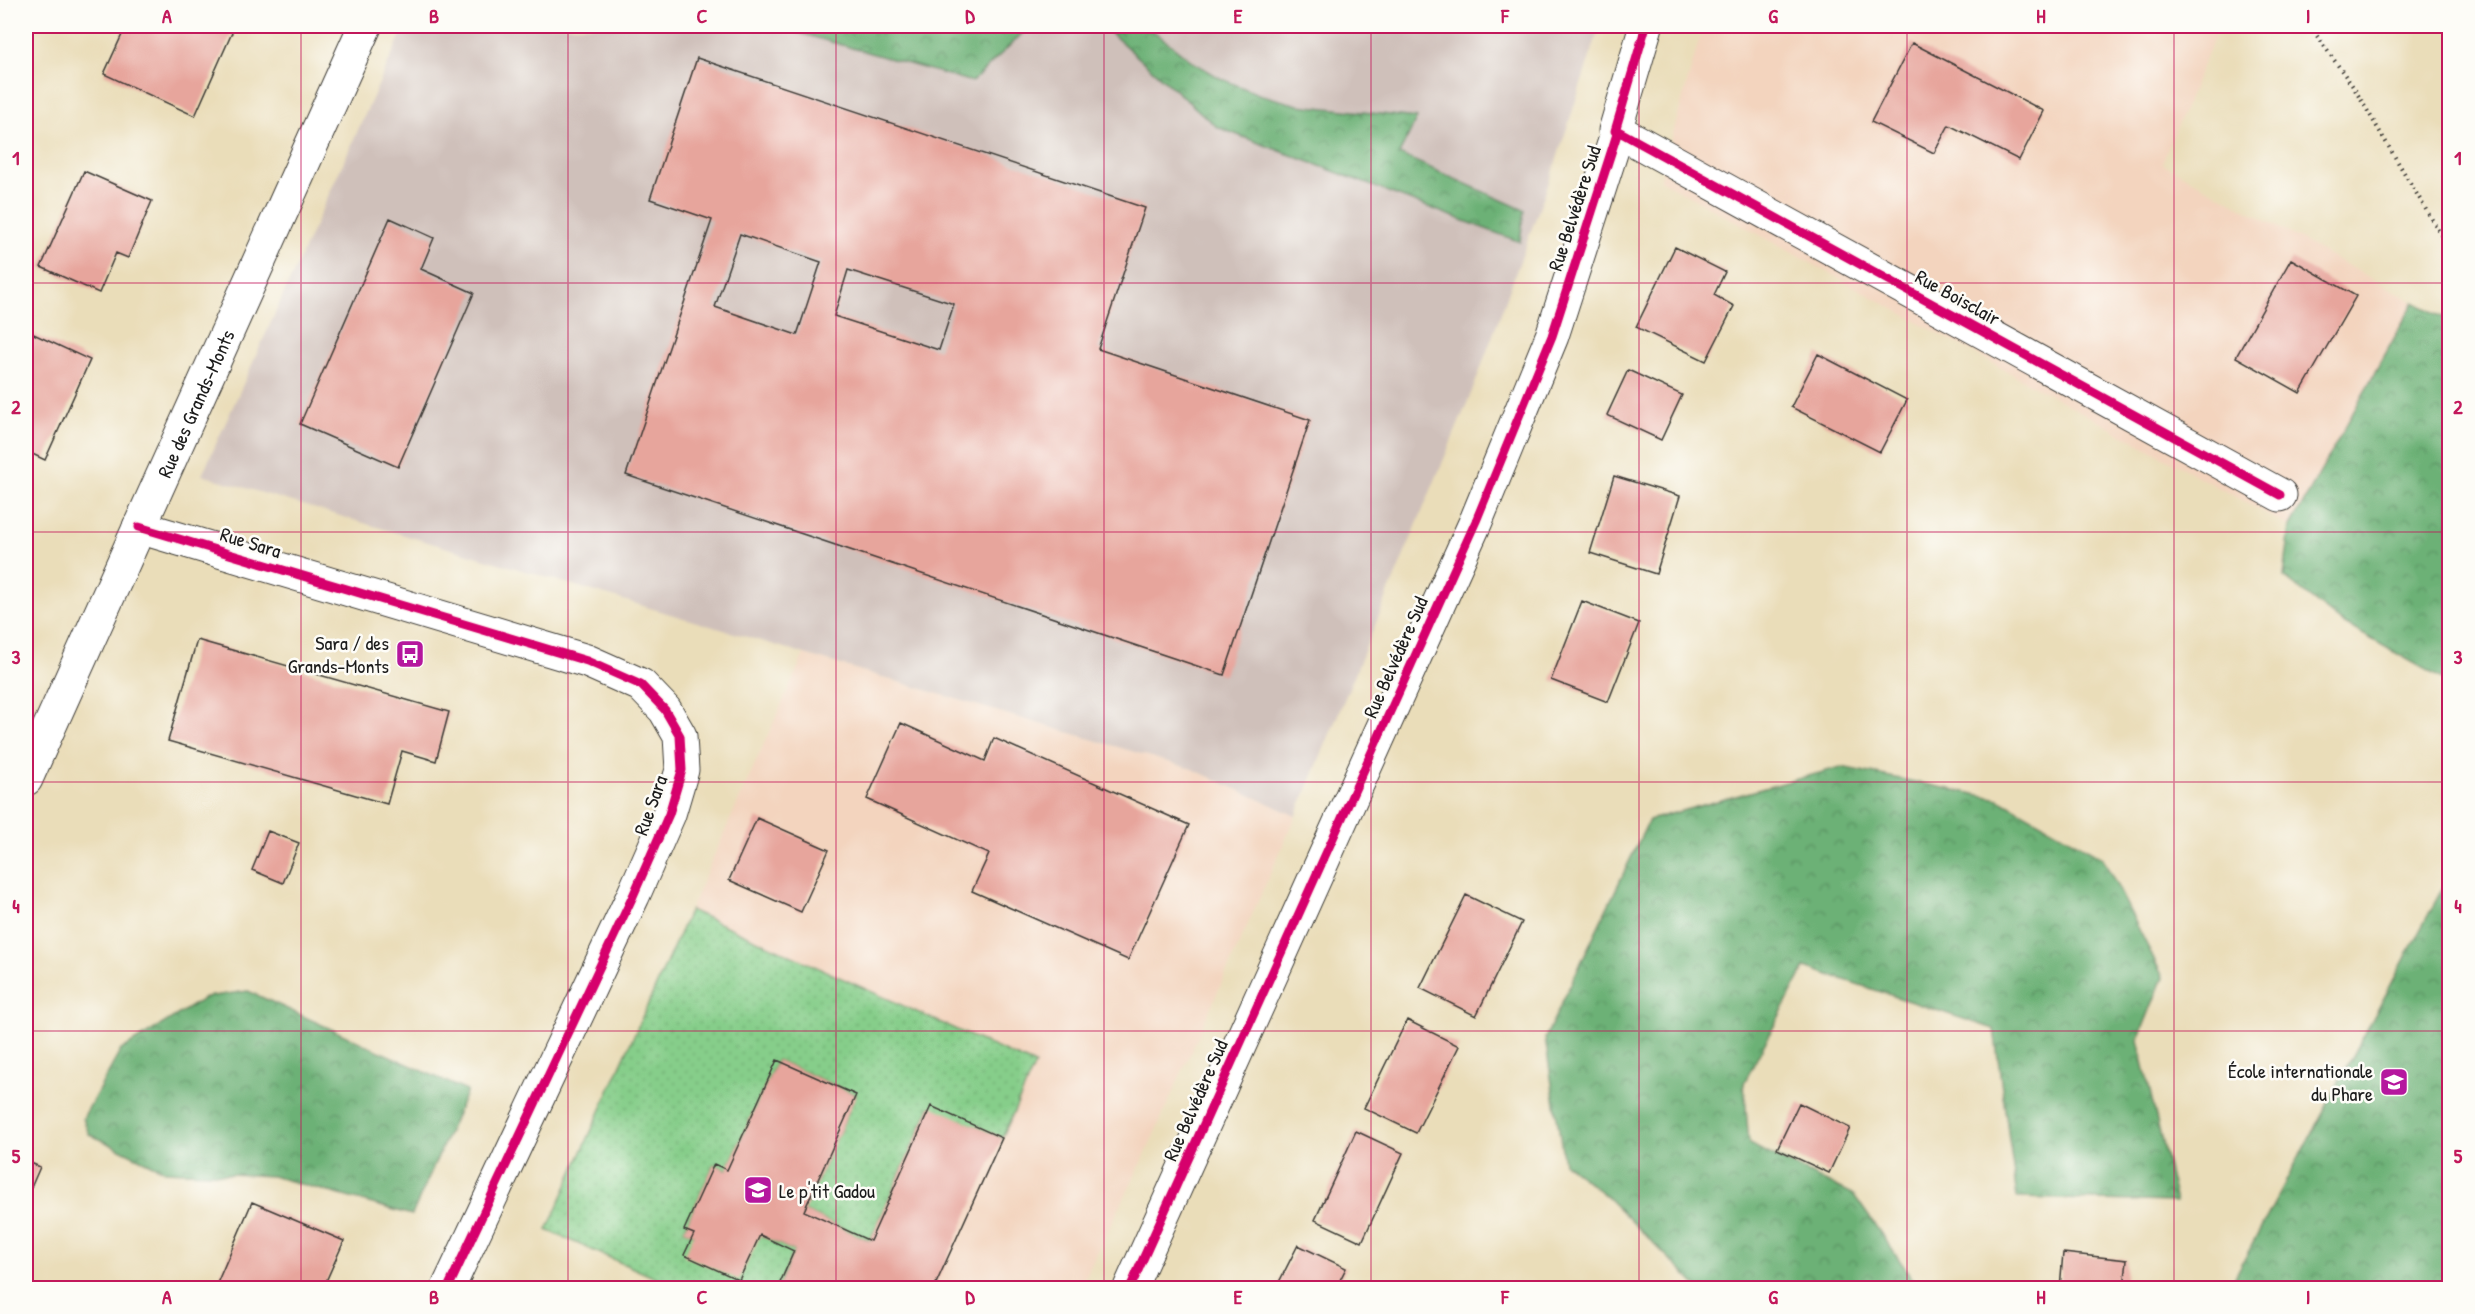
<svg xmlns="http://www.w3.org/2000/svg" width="2475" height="1314" font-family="'Patrick Hand',sans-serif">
  <defs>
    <pattern id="green-dots" width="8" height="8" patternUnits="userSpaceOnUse" patternTransform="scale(1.5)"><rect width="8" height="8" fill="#86ce8a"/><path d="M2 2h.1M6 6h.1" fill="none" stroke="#73b076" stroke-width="1.8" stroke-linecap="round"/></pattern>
    <pattern id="forest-crowns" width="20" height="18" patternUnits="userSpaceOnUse" patternTransform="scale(1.5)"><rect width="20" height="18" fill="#6cb176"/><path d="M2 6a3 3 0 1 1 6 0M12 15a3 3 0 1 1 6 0" fill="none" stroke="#588f60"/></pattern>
  </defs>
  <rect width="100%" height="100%" fill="#fdfcf7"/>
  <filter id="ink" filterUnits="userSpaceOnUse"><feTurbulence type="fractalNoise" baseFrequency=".0167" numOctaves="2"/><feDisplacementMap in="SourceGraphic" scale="12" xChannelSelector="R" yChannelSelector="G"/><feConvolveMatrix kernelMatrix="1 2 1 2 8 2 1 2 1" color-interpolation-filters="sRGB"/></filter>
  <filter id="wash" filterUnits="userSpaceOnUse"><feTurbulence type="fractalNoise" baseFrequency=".008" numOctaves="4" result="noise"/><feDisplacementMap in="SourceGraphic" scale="24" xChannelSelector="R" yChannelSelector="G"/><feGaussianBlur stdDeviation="1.35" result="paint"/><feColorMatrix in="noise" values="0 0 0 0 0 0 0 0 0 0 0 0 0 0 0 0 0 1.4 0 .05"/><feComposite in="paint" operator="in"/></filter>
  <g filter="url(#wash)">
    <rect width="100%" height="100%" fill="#eaddb9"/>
    <path fill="#f3d4be" d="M1703 26H2219L2162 163 2414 302 2290 527 1660 180Z
      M804 654 1192 769 1296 816 1144 1157 1080 1288H678L547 1230Z"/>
    <path fill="#cfc0ba" d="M405 26H1600L1554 168 1475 384 1296 816 1192 769 202 475Z"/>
    <path fill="url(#green-dots)" stroke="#517553" stroke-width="1.5" d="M690 910 1035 1065 1002 1138 930 1107 870 1241 804 1211 856 1095 777 1060 727 1170 714 1164 684 1230 694 1234 760 1235 794 1251 779 1285 787 1288H678L547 1230Z"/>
    <path fill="url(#forest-crowns)" stroke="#446649" stroke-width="1.5" d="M775 26H1030L972 82Z
      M1103 26H1147L1193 62 1220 78 1258 94 1298 105 1417 118 1399 154 1524 210 1520 242 1217 127Z
      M2414 302 2449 320V683L2343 623 2284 577 2290 527Z
      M1841 767 1999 799 2103 858 2163 977 2138 1040 2176 1202 2017 1198 1994 1029 1805 967 1744 1083 1749 1144 1854 1195 1919 1288H1699L1606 1196 1564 1163 1545 1038 1649 820Z
      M2449 876V1288H2229Z
      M248 991 467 1091 412 1215 272 1176 165 1171 89 1134 83 1118 121 1050 206 997Z"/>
    <g id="blocks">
      <path fill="#e7a59c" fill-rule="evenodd" d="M126 26H235L195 116 104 74Z
        M1912 43 2044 111 2019 160 1949 125 1934 153 1871 122Z
        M697 58 1145 208 1098 349 1310 420 1224 675 626 475 712 220 650 199ZM740 234 821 262 797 335 715 307ZM848 270 954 304 939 350 834 316Z
        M84 171 152 201 128 258 116 253 99 293 41 267Z
        M390 218 434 238 421 269 474 293 398 467 300 424Z
        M1675 247 1725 272 1714 295 1734 306 1706 361 1636 327Z
        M2291 259 2356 296 2300 393 2236 357Z
        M27 331 90 360 45 460 26 451Z
        M1818 354 1907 400 1880 452 1791 407Z
        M1628 370 1682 395 1661 440 1607 415Z
        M1614 476 1680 496 1656 574 1590 553Z
        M1582 601 1639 623 1608 702 1551 680Z
        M197 640 449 712 436 761 402 751 387 804 168 741Z
        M901 723 985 761 994 738 1189 825 1128 960 972 891 989 854 867 799Z
        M757 818 829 850 801 912 729 880Z
        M268 831 299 843 283 883 252 870Z
        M1466 895 1522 922 1476 1016 1420 988Z
        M1407 1020 1459 1046 1416 1133 1364 1108Z
        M777 1060 856 1095 804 1211 870 1241 931 1106 1002 1138 934 1288H787L779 1285 794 1251 760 1235 739 1280 684 1255 694 1234 684 1230 714 1164 727 1170Z
        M1799 1103 1850 1128 1829 1173 1777 1149Z
        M1356 1131 1403 1153 1362 1242 1315 1220Z
        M26 1161 40 1167 26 1199Z
        M252 1202 344 1241 323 1288H215Z
        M1298 1245 1346 1268 1336 1288H1276Z
        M2063 1253 2127 1260 2124 1288H2060Z"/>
    </g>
  </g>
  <g filter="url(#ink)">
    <use href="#blocks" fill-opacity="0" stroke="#3b3934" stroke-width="1.5"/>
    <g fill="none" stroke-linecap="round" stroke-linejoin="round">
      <g stroke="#3b3934" stroke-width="35">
        <g id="minor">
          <path d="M1618 131 2280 495"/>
          <path d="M139 527 587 661 641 685 665 710 680 736 682 770 669 814 633 896 448 1288"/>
          <path id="s1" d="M26 779 365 26"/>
          <path d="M1130 1288 1476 521 1552 336 1618 131H1615L1646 26"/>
        </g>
      </g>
      <path stroke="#3b3934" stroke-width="4" stroke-dasharray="1.5 4.5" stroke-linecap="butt" d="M2310 26 2354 88 2450 250"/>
      <use href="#minor" stroke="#fff" stroke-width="33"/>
      <g stroke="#fdfcf7" stroke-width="13">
        <path id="cycleway" d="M1618 131 2280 495
          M139 527 587 661 641 685 665 710 680 736 682 770 669 814 633 896 448 1288
          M1130 1288 1476 521 1552 336 1618 131H1615L1646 26"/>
      </g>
      <use href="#cycleway" stroke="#d6006c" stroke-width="9"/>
    </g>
  </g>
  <path fill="none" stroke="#c2185b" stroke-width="1.5" stroke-opacity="0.55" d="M301 26V1288M568 26V1288M836 26V1288M1104 26V1288M1371 26V1288M1639 26V1288M1907 26V1288M2174 26V1288M26 283H2450M26 532H2450M26 782H2450M26 1031H2450"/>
  <defs>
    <g id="bus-square" transform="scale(1.5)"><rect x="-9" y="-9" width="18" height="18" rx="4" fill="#b5179e" stroke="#fdfcf7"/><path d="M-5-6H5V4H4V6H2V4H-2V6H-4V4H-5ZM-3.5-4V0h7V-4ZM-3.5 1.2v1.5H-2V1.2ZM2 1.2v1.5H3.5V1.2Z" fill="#fff"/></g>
    <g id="school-square" transform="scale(1.5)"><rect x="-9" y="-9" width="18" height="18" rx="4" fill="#b5179e" stroke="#fdfcf7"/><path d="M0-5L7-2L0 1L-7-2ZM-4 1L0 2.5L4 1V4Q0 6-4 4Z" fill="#fff"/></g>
  </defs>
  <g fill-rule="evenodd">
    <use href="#bus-square" x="410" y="654"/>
    <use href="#school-square" x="2394" y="1082"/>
    <use href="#school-square" x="758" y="1190"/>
  </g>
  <g text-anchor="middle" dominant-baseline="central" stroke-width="5" stroke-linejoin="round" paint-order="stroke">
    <g font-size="20" fill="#1c1c1c" stroke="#fdfcf7">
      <text transform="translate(1574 208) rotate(-72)">Rue Belvédère Sud</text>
      <text transform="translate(1958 297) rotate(29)">Rue Boisclair</text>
      <text stroke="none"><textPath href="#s1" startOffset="412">Rue des Grands-Monts</textPath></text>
      <text transform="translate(251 542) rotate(17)">Rue Sara</text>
      <text transform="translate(1395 657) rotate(-66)">Rue Belvédère Sud</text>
      <text transform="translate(650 805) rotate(-70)">Rue Sara</text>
      <text transform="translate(1195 1100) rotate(-66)">Rue Belvédère Sud</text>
    </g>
    <g font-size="20" fill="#1c1c1c" stroke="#fdfcf7" text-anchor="end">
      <text x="389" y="642">Sara / des<tspan x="389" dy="23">Grands-Monts</tspan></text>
      <text x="2373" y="1070">École internationale<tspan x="2373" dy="23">du Phare</tspan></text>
      <text x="779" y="1190" text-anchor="start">Le p'tit Gadou</text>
    </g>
  </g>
  <rect width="2475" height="1314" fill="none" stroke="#fdfcf7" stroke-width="66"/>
  <rect x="33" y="33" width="2409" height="1248" fill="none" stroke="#c2185b" stroke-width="2"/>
  <g font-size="20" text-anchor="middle" font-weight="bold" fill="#c2185b">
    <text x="167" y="23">A</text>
    <text x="434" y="23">B</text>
    <text x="702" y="23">C</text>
    <text x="970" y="23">D</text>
    <text x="1238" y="23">E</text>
    <text x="1505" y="23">F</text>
    <text x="1773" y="23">G</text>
    <text x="2041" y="23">H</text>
    <text x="2308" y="23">I</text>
    <text x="16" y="165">1</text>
    <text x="2458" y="165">1</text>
    <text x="16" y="414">2</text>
    <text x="2458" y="414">2</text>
    <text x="16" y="664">3</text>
    <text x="2458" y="664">3</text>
    <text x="16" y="913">4</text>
    <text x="2458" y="913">4</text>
    <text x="16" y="1163">5</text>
    <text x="2458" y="1163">5</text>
    <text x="167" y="1304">A</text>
    <text x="434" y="1304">B</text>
    <text x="702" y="1304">C</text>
    <text x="970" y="1304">D</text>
    <text x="1238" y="1304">E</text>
    <text x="1505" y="1304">F</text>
    <text x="1773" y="1304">G</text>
    <text x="2041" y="1304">H</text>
    <text x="2308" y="1304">I</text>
  </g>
</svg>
